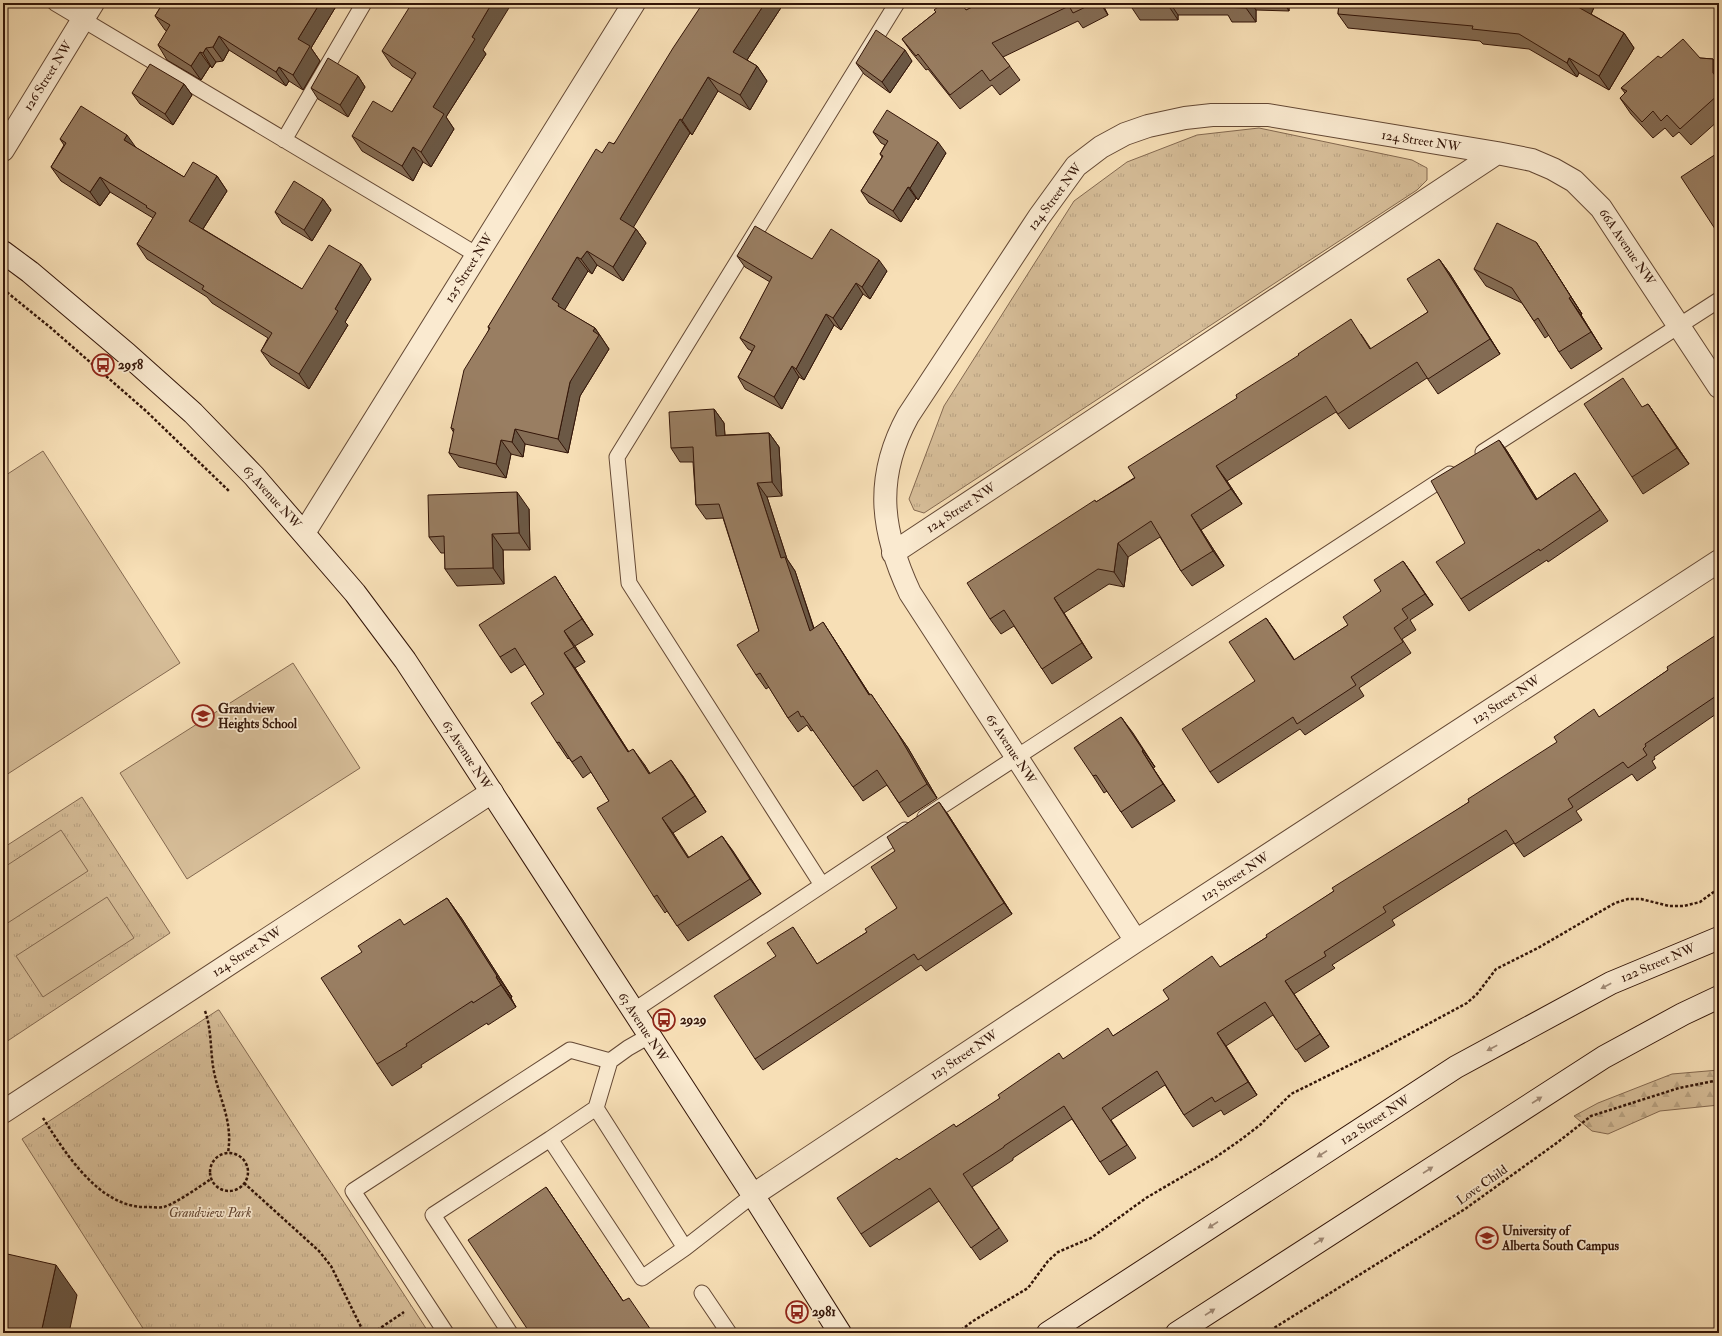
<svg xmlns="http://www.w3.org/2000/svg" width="1722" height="1336" font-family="'IM FELL Double Pica',serif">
  <defs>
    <pattern id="forest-firs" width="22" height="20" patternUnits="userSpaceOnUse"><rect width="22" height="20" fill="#d6bd98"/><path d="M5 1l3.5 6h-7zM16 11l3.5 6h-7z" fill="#b8a282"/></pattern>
    <pattern id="park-tufts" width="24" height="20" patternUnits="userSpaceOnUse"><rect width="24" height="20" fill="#d6bd98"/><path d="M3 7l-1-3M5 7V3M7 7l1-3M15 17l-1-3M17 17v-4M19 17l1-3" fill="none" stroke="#b8a282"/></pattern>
  </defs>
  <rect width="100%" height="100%" fill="#f7dfb6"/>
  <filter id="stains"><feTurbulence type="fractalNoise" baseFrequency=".005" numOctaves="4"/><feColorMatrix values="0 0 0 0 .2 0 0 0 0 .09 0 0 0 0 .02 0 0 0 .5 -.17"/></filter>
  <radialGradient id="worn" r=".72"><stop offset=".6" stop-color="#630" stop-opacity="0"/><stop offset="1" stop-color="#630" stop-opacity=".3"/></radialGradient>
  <path fill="url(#forest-firs)" stroke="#846950" d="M1719 1070V1105L1660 1111 1608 1134 1592 1131 1574 1116 1598 1103 1672 1074Z"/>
  <path fill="url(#park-tufts)" stroke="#846950" d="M1259 128 1412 160 1427 168V180L1417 190 924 513 914 510 909 499 944 406 1074 201 1127 162 1197 135Z
    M82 797 170 933 3 1044V848Z
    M218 1010H219L429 1333H146L22 1139Z"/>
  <path fill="#d6bd98" stroke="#846950" d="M43 451 180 663 3 777V477Z
    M293 663 360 768 187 879 120 773Z
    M61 830 88 871 3 926V868Z
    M107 897 134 938 43 997 16 956Z"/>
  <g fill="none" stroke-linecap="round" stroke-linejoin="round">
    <g stroke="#644834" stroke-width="17">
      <path id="lane" d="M55 3 449 238 477 255
        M284 140 364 3
        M1483 452 1719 300
        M925 817 1450 474
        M822 885 629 583 617 457 897 3
        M633 1011 905 830
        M649 1036 628 1048 610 1061 596 1108 685 1248
        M550 1139 596 1108
        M702 1293 729 1333
        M446 1333 353 1191 570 1050 610 1061
        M510 1333 433 1215 550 1139 642 1278 685 1248 753 1195"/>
    </g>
    <g stroke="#644834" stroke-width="24">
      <path id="street" d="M3 150 93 3
        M304 533 634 3
        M893 553 1497 153
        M1136 941 910 593C881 531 874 478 908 416L1039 217 1076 166 1101 147 1125 134 1148 126 1185 118 1212 115H1268L1497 153 1532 160 1553 169 1574 181 1601 208 1719 387
        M3 1112 492 792
        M753 1195 1136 941 1719 561"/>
    </g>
    <g stroke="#331508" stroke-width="24">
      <path id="secondary" d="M3 252 30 272 127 354 193 413 254 476 355 593 405 660 463 748 753 1195 840 1333
        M1048 1333 1456 1067 1611 983 1719 938
        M1177 1333 1604 1057 1683 1014 1719 997"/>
    </g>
    <path stroke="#331508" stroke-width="2.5" stroke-dasharray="3 2" stroke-linecap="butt" d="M3 289 51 328 146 411 229 491
      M205 1011C212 1030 210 1052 214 1072 220 1101 233 1121 228 1153
      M43 1118C66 1154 100 1209 148 1207 153 1207 159 1208 164 1207 178 1202 199 1187 211 1179
      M210 1172a19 19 0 1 1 38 0a19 19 0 1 1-38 0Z
      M244 1183 319 1251 331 1266 364 1333
      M373 1333 404 1312
      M957 1333 973 1321 1028 1288 1048 1261 1058 1252 1091 1238 1146 1198 1216 1157 1239 1141 1260 1125 1291 1094 1378 1051 1467 1003 1477 994 1496 969 1538 948 1615 903 1628 899H1641L1669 906H1684L1700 902 1719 888
      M1266 1333 1465 1209 1558 1142 1591 1116 1679 1088 1719 1080"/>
    <use href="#lane" stroke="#faead0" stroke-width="15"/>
    <use href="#street" stroke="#faead0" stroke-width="22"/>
    <use href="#secondary" stroke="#faead0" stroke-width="22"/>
  </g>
  <path fill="#846c54" stroke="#331508" d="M163 3H338L311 48 320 61 303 90 289 81 286 86 229 50 223 61 216 62 212 68 210 66 201 80 167 60 158 45 167 31 165 30 155 16Z
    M784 3 747 60 757 66 767 81 750 110 718 91 692 135 690 133 633 227 636 229 646 243 623 281 597 265 592 274 588 271 564 310 595 328 609 349 580 396 568 453 525 444 523 457 511 454 506 478 459 467 449 453 454 433 451 428 489 329 488 327 602 153Z
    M981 3H1102L1108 15 1083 28 1078 21 1003 57 1020 80 1000 95 992 85 960 109 928 69 926 70 912 53 902 39 936 12 934 10H966Z
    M1130 3H1289V11L1256 10V22H1232L1228 15H1178V20H1140L1130 5Z
    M1339 3H1596L1591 14 1624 33 1634 48 1609 90 1579 73 1577 77 1529 49 1483 44 1480 41 1348 28 1338 14Z
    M483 50 486 54 446 117 454 129 431 167 423 162 413 181 362 151 352 136 392 112 412 79 392 66 382 51Z
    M1661 58H1700L1713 59 1719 67V120L1691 145 1679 132 1673 137 1665 128 1653 138 1631 114 1620 98 1625 93 1621 88Z
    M912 61 890 93 864 74 856 63Z
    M358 76 365 87 348 117 318 99 311 88Z
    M184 84 192 95 173 125 140 104 132 93Z
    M873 132 946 153 918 200 916 198 901 222 869 203 861 191 882 157 880 154 885 145 881 143Z
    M60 139 135 147 184 177 217 176 227 191 203 229 302 289 371 279 345 322 348 325 309 389 271 365 261 351 268 338 212 303 207 297 147 259 137 244 153 218 110 192 100 206 61 181 51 167 64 145Z
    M323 199 331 210 312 241 282 223 275 212Z
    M737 256 812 259 887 271 870 299 863 294 841 330 834 325 804 380 799 377 782 409 745 389 738 377 752 351 748 349 740 338 770 282 745 267Z
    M1439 259 1450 274 1500 354 1438 394 1427 378 1349 429 1336 412 1227 481 1242 504 1201 530 1224 566 1192 586 1181 571 1160 537 1128 557 1124 587 1109 584 1064 613 1092 658 1052 684 1014 626 1001 634 990 619 1096 502 1361 334 1371 349 1428 312Z
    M1547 259 1582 314 1581 315 1602 349 1571 369 1559 352 1549 335 1545 338 1522 303 1486 286 1474 269Z
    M1648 404 1689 464 1643 494 1632 477 1643 407Z
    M714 409 724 423 725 435 769 433 779 447 782 496 767 497 787 559 795 571 814 628 832 636 870 695 908 748 937 798 908 817 887 785 863 801 813 730 811 731 807 725 798 732 788 718 769 687 766 689 756 675 759 631 723 518 706 519 696 505 693 462H680L671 448Z
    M1499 440 1507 451 1537 499 1575 473 1608 521 1548 562 1547 560 1469 611 1461 599 1465 543Z
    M529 509 530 550H503L504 584 457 586 445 569V553H441L429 537Z
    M1403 561 1433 605 1410 620 1416 630 1402 639 1411 653 1359 688 1364 696 1305 735 1300 729 1218 783 1210 772 1255 681 1266 618 1294 660 1348 625 1381 591Z
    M565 592 593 635 575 646 585 662 575 668 629 752 644 764 650 774 682 775 706 812 673 833 688 858 722 836 761 894 688 941 667 911 665 913 654 897 609 801 591 772 583 778 569 758 568 759 557 743 544 694 525 664 511 673 500 657Z
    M1719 629V712L1654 757 1655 759 1652 761 1656 768 1637 781 1632 774 1576 811 1582 820 1524 857 1514 843 1392 920 1395 925 1332 965 1335 968 1294 994 1329 1047 1305 1062 1273 1015 1226 1046 1257 1095 1224 1115 1221 1110 1193 1127 1184 1115 1165 1085 1111 1120 1136 1158 1109 1175 1072 1119 1013 1158V1160L972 1187 1008 1241 980 1260 939 1201 870 1247 861 1234 956 1127 1063 1059 1113 1036 1267 937 1334 891 1469 802 1600 717 1668 670 1716 635Z
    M1121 717 1155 767 1153 768 1175 801 1132 828 1107 791 1104 793 1093 776Z
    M947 813 1012 914 926 971 921 965 763 1070 755 1059 776 956 793 927 817 964 867 932 897 908 895 851Z
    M447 898 462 919 512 997 511 998 516 1007 488 1025 487 1023 421 1065 422 1067 392 1086 377 1064 405 925Z"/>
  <path fill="#6b5845" stroke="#331508" d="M320 3H338L311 48 320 61 303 90 293 75 298 39Z
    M492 3H512L483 50 486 54 446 117 454 129 431 167 421 152 433 107 472 37Z
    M765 3H784L743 66 733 52Z
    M1100 3H1102L1108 15Z
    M1168 3H1170L1178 15V20L1168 5Z
    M1246 3H1251L1256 10V22L1246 8Z
    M1284 3H1289V11Z
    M1580 3H1596L1588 21 1578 7Z
    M1624 33 1634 48 1609 90 1599 76Z
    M219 36 229 50 223 61 213 47Z
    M206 48 216 62 212 68 203 53Z
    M905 50 912 61 890 93 882 82Z
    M200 52 210 66 201 80 191 66Z
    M1569 58 1579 73 1577 77 1567 63Z
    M1713 59 1719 67V81L1713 73Z
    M757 66 767 81 750 110 740 95Z
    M279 67 289 81 286 86 276 72Z
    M358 76 365 87 348 117 340 105Z
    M708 77 718 91 692 135 682 120Z
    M184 84 192 95 173 125 165 114Z
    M680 119 690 133 630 233 620 219Z
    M127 135 137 149 124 140Z
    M938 142 946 153 918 200 910 188Z
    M413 147 423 162 413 181 402 166Z
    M217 176 227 191 199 235 189 221Z
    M100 177 110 192 100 206 90 192Z
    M908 187 916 198 901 222 893 211Z
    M323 199 331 210 312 241 304 230Z
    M636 229 646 243 623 281 613 267Z
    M1536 242 1547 259 1582 314 1571 297Z
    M587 251 597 265 592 274 581 259Z
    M577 257 588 271 564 311 569 318 552 299Z
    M1439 259 1450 274 1500 354 1490 339Z
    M879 260 887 271 870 299 862 287Z
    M361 264 371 279 345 322 348 325 309 389 299 374 335 309Z
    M856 283 863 294 841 330 833 318Z
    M1569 298 1581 315 1602 349Z
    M826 314 834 325 804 380 796 369Z
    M595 328 609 349 580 396 568 453 558 439 570 382 593 331Z
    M792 366 799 377 782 409 774 397Z
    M1648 404 1659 420 1689 464 1677 448Z
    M714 409 724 423 726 450 716 436Z
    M515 429 525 444 523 457 512 442Z
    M769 433 779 447 782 496 772 482Z
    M501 440 511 454 506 478 496 464Z
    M1499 440 1507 451 1544 511 1536 500Z
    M1216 466 1227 481 1242 504 1231 489Z
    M757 483 767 497 787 559 795 571 819 645 810 631 781 558Z
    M517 492 529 509 530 550 519 533Z
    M1191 515 1201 530 1224 566 1213 551Z
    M492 534 503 550 504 584 493 568Z
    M1118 543 1128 557 1124 587 1114 572Z
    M1403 561 1411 572 1433 605 1425 594Z
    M555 576 565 592 593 635 582 619Z
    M1054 598 1064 613 1092 658 1082 643Z
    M1266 618 1274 629 1302 671 1294 660Z
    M823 622 832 636 879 709 869 695Z
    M564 631 575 646 585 662 574 647Z
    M564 653 575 668 639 768 628 752Z
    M871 694 908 748 937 798 927 784Z
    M1121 717 1133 733 1155 767 1143 750Z
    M633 749 644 764 660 789 649 774Z
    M1142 751 1153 768 1175 801 1163 784Z
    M671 760 682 775 706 812 695 796Z
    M939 802 947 813 1012 914 1004 903Z
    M662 818 673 833 699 873 688 858Z
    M722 836 733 851 761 894 750 879Z
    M447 898 462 919 512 997 497 976Z
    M496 977 511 998 516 1007 501 985Z
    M1285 981 1294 994 1329 1047 1320 1034Z
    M1217 1033 1226 1046 1257 1095 1248 1082Z
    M546 1187 561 1209 638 1323 623 1301Z
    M56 1265 77 1295 69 1333H41Z"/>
  <path fill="#997e62" stroke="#331508" d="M163 3H320L298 39 310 46 293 75 279 67 276 72 219 36 213 47 206 48 203 53 200 52 191 66 158 45 170 25 155 16Z
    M412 3H492L472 37 475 39 433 107 444 114 421 152 413 147 402 166 352 136 373 101 392 112 416 73 382 51Z
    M703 3H765L733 52 757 66 740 95 708 77 682 120 680 119 620 219 636 229 613 267 587 251 581 259 577 257 552 299 559 304 558 306 595 328 593 331 599 335 570 382 558 439 515 429 512 442 501 440 496 464 449 453 454 429 451 428 464 370 490 328 488 327 596 149 602 153 609 142 614 144 673 48Z
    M943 3H961L966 10 981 3H1094L1073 13 1069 6 992 43 1010 66 990 81 982 70 950 95 918 54 916 56 902 39 936 12 934 10Z
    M1130 3H1168V5H1130Z
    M1223 3H1246V8L1222 7Z
    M1339 3H1580L1578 7 1624 33 1599 76 1569 58 1567 63 1519 34 1472 29 1473 26 1338 14Z
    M876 30 905 50 882 82 856 63Z
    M1683 39 1700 58 1713 59V73L1719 80V94L1680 129 1667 115 1661 121 1653 111 1642 122 1620 98 1627 91 1621 88 1658 56 1661 58Z
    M328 58 358 76 340 105 311 88Z
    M150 64 184 84 165 114 132 93Z
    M81 106 127 135 124 140 184 177 193 162 217 176 189 221 302 289 329 245 361 264 335 309 338 311 299 374 261 351 272 333 202 289 204 286 137 244 156 213 146 207 147 206 100 177 90 192 51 167 66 143 60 139Z
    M887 110 938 142 910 188 908 187 893 211 861 191 883 156 880 154 888 141 873 132Z
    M1716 154 1719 158V235L1681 177Z
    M294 181 323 199 304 230 275 212Z
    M1497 223 1536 242 1571 297 1569 298 1591 332 1559 352 1538 318 1534 321 1512 288 1474 269Z
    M755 226 812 259 831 229 879 260 862 287 856 283 833 318 826 314 796 369 792 366 774 397 738 377 755 346 740 338 772 277 737 256Z
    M1439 259 1490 339 1428 379 1417 362 1338 414 1326 396 1216 466 1231 489 1191 515 1213 551 1181 571 1151 521 1118 543 1114 572 1098 569 1054 598 1082 643 1042 669 1004 610 990 619 967 583 1095 500 1096 502 1135 478 1128 467 1237 398 1236 395 1299 355 1298 354 1351 319 1370 349 1428 312 1407 279Z
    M1623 378 1642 407 1648 404 1677 448 1632 477 1584 404Z
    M714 409 716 436 769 433 772 482 757 483 781 558 785 557 810 631 823 622 869 695 871 694 898 734 927 784 899 803 877 770 853 787 803 716 801 717 798 711 788 718 760 673 756 675 737 645 759 631 719 504 696 505 693 447 671 448 669 412Z
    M1499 440 1536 500 1575 473 1600 510 1540 551 1539 549 1461 599 1436 562 1465 543 1431 481Z
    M517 492 519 533 492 534 493 568 445 569 444 536 429 537 428 495Z
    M1403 561 1425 594 1402 609 1408 618 1394 628 1403 642 1351 677 1356 685 1297 724 1293 717 1210 772 1182 729 1255 681 1229 642 1266 618 1294 660 1348 625 1343 617 1381 591 1374 580Z
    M555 576 582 619 564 631 574 647 564 653 628 752 633 749 649 774 671 760 695 796 662 818 688 858 722 836 750 879 677 926 657 895 654 897 597 808 609 801 581 756 572 762 559 742 557 743 531 703 544 694 515 648 500 657 479 625Z
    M1719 629V694L1645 744 1646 746 1643 749 1647 755 1628 768 1623 762 1568 799 1573 807 1515 844 1506 830 1383 907 1386 912 1324 952 1326 956 1285 981 1320 1034 1296 1050 1265 1002 1217 1033 1248 1082 1215 1102 1212 1097 1184 1115 1157 1071 1102 1108 1127 1145 1100 1162 1064 1106 1004 1146V1147L963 1174 999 1228 971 1248 930 1188 861 1234 837 1198 897 1158 899 1160 954 1124 956 1127 1000 1098 998 1095 1059 1053 1063 1059 1108 1028 1113 1036 1169 999 1163 990 1212 956 1220 967 1267 937 1266 935 1334 891 1332 888 1469 802 1468 799 1557 742 1554 737 1594 709 1599 717 1668 670 1667 667 1716 635 1715 632Z
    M1121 717 1143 750 1142 751 1163 784 1121 812 1096 775 1093 776 1074 748Z
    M939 802 1004 903 918 960 914 954 755 1059 714 996 776 956 767 943 793 927 817 964 867 932 865 929 897 908 871 867 895 851 887 837Z
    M447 898 497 976 496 977 501 985 473 1003 472 1001 406 1044 407 1046 377 1064 321 978 362 952 358 946 400 919 404 925Z
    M546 1187 623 1301 629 1298 653 1333H530L468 1240Z
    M3 1253 56 1265 41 1333H3Z"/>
  <defs><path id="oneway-solid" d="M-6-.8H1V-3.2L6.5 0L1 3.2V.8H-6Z"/></defs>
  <g fill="#a08a76">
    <use href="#oneway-solid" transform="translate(1606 986) rotate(152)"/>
    <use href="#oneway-solid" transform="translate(1492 1048) rotate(152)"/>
    <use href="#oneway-solid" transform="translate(1537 1100) rotate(-33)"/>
    <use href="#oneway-solid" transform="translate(1322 1154) rotate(147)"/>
    <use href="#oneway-solid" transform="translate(1428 1170) rotate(-33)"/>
    <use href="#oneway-solid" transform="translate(1213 1225) rotate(147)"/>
    <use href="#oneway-solid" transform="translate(1319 1241) rotate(-33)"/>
    <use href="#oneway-solid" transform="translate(1210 1312) rotate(-33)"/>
  </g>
  <defs>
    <g id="bus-ring" transform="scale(1.15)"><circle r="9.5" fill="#faead0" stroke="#8f2418" stroke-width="1.5"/><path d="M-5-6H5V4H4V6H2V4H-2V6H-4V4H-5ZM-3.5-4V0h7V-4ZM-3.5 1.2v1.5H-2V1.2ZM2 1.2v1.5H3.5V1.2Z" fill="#8f2418"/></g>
    <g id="school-ring" transform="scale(1.15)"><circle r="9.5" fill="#faead0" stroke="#8f2418" stroke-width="1.5"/><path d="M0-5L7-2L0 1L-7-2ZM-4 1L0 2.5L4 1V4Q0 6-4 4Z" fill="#8f2418"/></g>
    <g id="university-ring" transform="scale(1.15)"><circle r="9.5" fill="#faead0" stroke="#8f2418" stroke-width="1.5"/><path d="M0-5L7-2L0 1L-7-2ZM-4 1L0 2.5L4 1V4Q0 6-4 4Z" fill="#8f2418"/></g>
  </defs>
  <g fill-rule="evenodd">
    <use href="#bus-ring" x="103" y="365"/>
    <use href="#school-ring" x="203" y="716"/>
    <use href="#bus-ring" x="664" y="1020"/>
    <use href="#university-ring" x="1487" y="1238"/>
    <use href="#bus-ring" x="797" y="1312"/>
  </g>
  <g text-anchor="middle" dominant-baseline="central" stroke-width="3.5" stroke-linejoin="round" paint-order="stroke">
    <g font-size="13" fill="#331508" stroke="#faead0">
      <text transform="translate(48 76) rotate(-58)">126 Street NW</text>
      <text transform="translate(1421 141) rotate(9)">124 Street NW</text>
      <text transform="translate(1055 197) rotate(-53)">124 Street NW</text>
      <text transform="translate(1627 247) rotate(56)">66A Avenue NW</text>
      <text transform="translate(469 268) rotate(-58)">125 Street NW</text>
      <text transform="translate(272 497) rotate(48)">63 Avenue NW</text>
      <text transform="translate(961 508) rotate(-33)">124 Street NW</text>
      <text transform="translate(1506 700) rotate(-33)">123 Street NW</text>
      <text transform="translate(1011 749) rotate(57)">65 Avenue NW</text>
      <text transform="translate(467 755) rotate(57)">63 Avenue NW</text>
      <text transform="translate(1235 877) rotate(-33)">123 Street NW</text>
      <text transform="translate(247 952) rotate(-33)">124 Street NW</text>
      <text transform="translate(1658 963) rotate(-23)">122 Street NW</text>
      <text transform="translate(643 1027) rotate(57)">63 Avenue NW</text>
      <text transform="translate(964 1055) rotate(-34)">123 Street NW</text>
      <text transform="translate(1375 1120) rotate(-33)">122 Street NW</text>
      <text transform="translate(1482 1185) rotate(-35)">Love Child</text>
    </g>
    <g font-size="13" font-weight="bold" fill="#331508" stroke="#faead0" text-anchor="start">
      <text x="118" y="365">2958</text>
      <text x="218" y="709">Grandview<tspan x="218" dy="15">Heights School</tspan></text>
      <text x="680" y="1020">2929</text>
      <text x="1502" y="1231">University of<tspan x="1502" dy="15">Alberta South Campus</tspan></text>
      <text x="812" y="1312">2981</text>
    </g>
    <g font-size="13" font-style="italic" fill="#644733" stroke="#faead0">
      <text x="210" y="1213">Grandview Park</text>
    </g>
  </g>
  <rect width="1722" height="1336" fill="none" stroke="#f7dfb6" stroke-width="16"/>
  <rect x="4" y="4" width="1714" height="1328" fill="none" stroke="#331508" stroke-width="2"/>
  <rect x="8" y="8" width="1706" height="1320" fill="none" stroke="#331508"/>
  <rect width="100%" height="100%" filter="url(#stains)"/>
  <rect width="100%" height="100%" fill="url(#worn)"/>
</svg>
